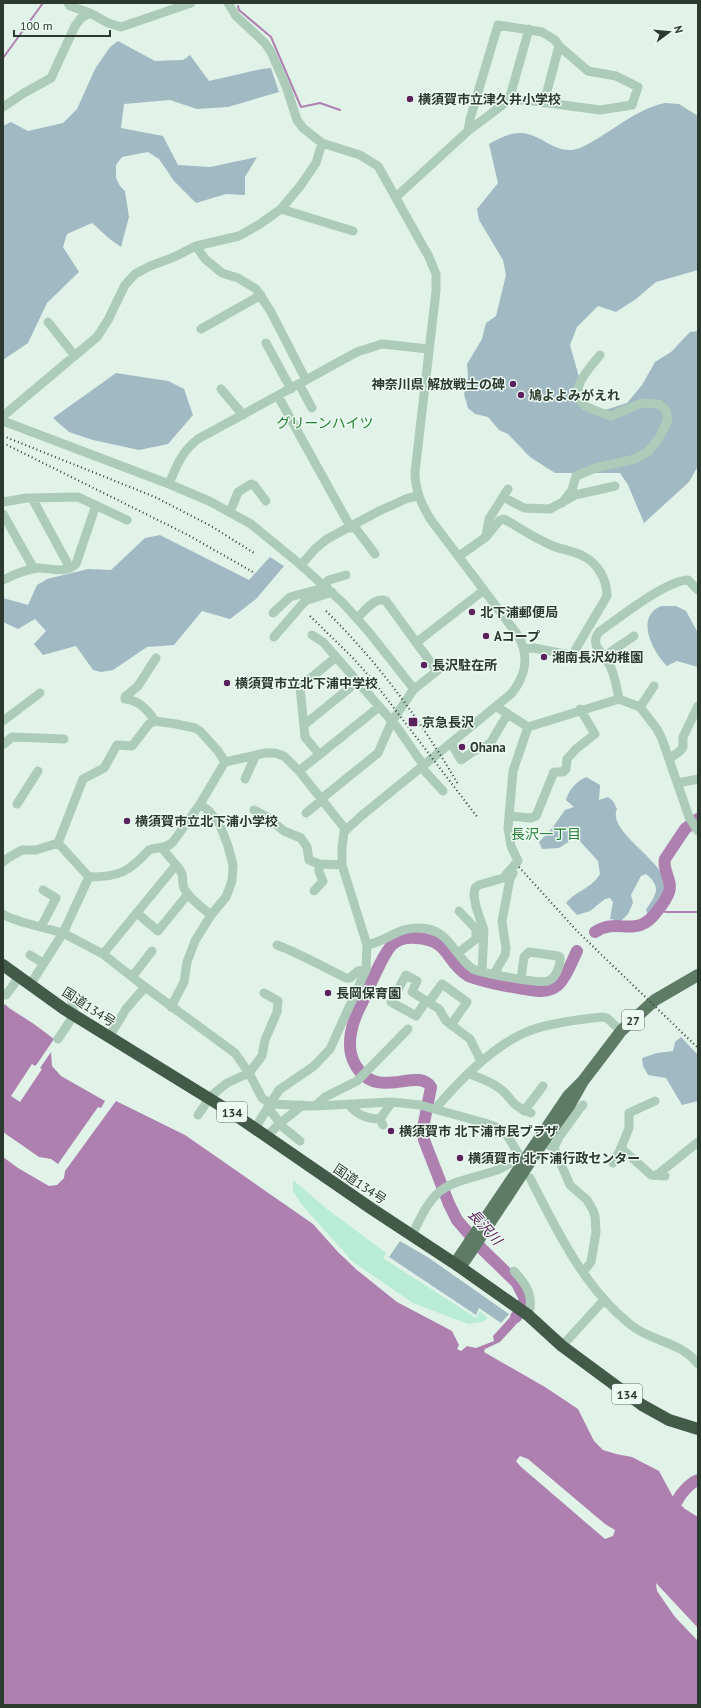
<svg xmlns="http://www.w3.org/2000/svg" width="701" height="1708" font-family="'PT Sans','Noto Sans JP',sans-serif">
  <rect width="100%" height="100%" fill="#e1f3e9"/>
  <path fill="#a0b9c2" d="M118 41 155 61 183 60 190 55 209 81 262 69 271 68 279 92 228 107 197 109 170 100 124 104 121 128 163 136 178 165 210 167 257 157 245 177V195L226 194 196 203 174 181 159 159 148 152 122 157 116 165V178L120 186 125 191 129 217 121 247 111 240 92 223 67 234 63 247 79 272 47 303 28 343 3 360V126L11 122 28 131 63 123 77 109 95 69 110 47Z
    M665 103 679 104 698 116V270L656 282 636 299 616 312 598 306 577 327 570 345 586 402 605 410 627 403 642 385 655 362 671 352 690 332 698 331V466L689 482 644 523 628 485 620 473H555L530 457 508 434 499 430 488 417 475 414 468 408 464 394 468 377 467 364 482 339 486 323 496 316 506 275 503 260 479 220 477 209 498 183 489 144C505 135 520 128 538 138 549 143 558 151 572 150 582 149 591 142 600 137 621 124 641 108 665 103Z
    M116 373 168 381 184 389 193 415 168 444 139 450 93 440 69 432 53 418Z
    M160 535 249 580 270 557 284 566 256 599 230 619 202 611 174 645 147 647 113 670 101 672 93 670 76 646 43 655 34 644 46 631 35 619 18 629 3 622V598L28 605 37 585 47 579 88 569 111 570 145 538Z
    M661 606H676L686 611 698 633V667L677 661 667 666C652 651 635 617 661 606Z
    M586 777 600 785 599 800 608 797 613 801 617 809C606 833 670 863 666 889 665 898 654 907 648 914L646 910C655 895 663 888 646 874L641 876 631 895 633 903 628 914 621 921 610 919 613 902 610 898 605 899 590 911 577 915 566 903C577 890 591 889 600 874L598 861 577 838 570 841 559 848 542 849 539 842 553 827 565 810 574 807 566 800C569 789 577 781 586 777Z
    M681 1037 698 1055V1101L682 1105 666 1078 648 1075 643 1066 642 1058 657 1053 673 1051 675 1042Z
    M400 1241 429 1258 509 1314 501 1323 479 1308 476 1315 389 1257Z"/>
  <path fill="#b9ecd7" d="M293 1180 327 1209 386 1253 383 1258 476 1318 480 1311 488 1318 482 1322 468 1324 413 1303 353 1262 302 1205 293 1191Z"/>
  <path fill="#ae80af" d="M5 1004 9 1008 34 1024 54 1039 37 1064 35 1066 32 1064 11 1096 20 1102 42 1069 40 1068 51 1052 52 1066 61 1076 105 1101 101 1108 98 1107 58 1164 51 1159 39 1157 3 1132V1007Z
    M116 1101 185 1135 313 1224 338 1252 357 1270 397 1302 452 1331 459 1345 457 1349 461 1351 467 1346 476 1348 494 1341 493 1336 513 1314 521 1319 500 1342 485 1349 484 1352 545 1387 578 1409 594 1441 603 1450 616 1454 632 1457 659 1471 673 1497 685 1509 698 1517V1705H3V1157L18 1168 49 1186 57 1185 64 1178 65 1171Z"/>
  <path fill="#e1f3e9" d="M520 1456 528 1459 605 1524 615 1530 613 1536 605 1539 520 1466 516 1461Z
    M656 1583 698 1628V1641L675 1617 657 1591Z"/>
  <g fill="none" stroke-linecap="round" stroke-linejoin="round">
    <path stroke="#ae80af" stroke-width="2" d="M238 6 239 10 271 37 301 107 320 103 340 110
      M3 58 43 3
      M658 910 666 912H698"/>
    <path stroke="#ae80af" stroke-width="12" d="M595 932C620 916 636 941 658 910 662 905 667 898 669 892 673 880 662 871 665 859L685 829 698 819
      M516 1317 522 1308 525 1299 517 1283 481 1248 457 1220 449 1204 424 1140 423 1128 431 1087C417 1066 378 1102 356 1066 344 1047 352 1021 362 1003 368 990 384 951 393 944 399 939 408 937 416 938 450 940 445 961 467 975 477 981 529 991 541 991 547 991 553 989 558 985 567 977 572 961 577 951
      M677 1501C681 1493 690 1483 698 1480"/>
    <path stroke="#accbb8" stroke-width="9" d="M68 3 70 6 90 13 108 23 121 27 191 3
      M228 3 236 16 265 43 271 52 286 86 297 120 303 128 322 143 360 155 378 166 429 257 436 274V291L415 472C415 490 421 504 431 520L517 634C530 655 526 676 511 694L360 817 344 832 342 848V865L367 945 366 970 330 1049 314 1066 279 1090 255 1128
      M544 103 559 46
      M3 107 24 93 51 78 75 26 81 18 90 13
      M468 131 470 119 498 25 542 32 555 40 559 46 588 71 616 76 638 87 632 105 600 110 526 100H509
      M396 197 468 131 509 100 529 29
      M281 209 353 231
      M196 246 205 259 222 273 238 278 256 289 271 312 306 380
      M48 322 75 356
      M201 329 261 295
      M266 343 291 389
      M299 384 312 408
      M221 389 243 415
      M278 396 351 528
      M3 416 97 337 108 320 125 285 135 274 150 266 174 257 196 246 239 236 260 224 281 209 301 185 316 163 322 143
      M3 421 169 484 209 501 251 524 296 561 343 603 368 631 414 689
      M169 484C176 467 182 451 198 439L357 352 382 344 429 349
      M503 497 524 508 550 509 575 495 615 486
      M32 498 70 568
      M3 502 27 498 78 497 127 520
      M562 503 572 490 576 476 595 468 635 459 649 451 659 438 668 420 666 410 659 404 642 403 611 416C603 413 594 411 587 407 564 393 589 369 600 355
      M230 512 238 492 251 484 254 485 266 501
      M3 514 34 569
      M354 526 375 554
      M486 536 489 519 508 489
      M459 556 486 537 500 520 504 519C520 528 536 539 553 546 563 550 574 551 583 556 598 563 607 580 607 596L574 652 570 655 534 648 524 649
      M301 565 315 549 327 539 379 511 408 498 418 496
      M3 580C13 575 25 570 36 568 49 567 64 575 76 564L96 505
      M324 585 329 580 346 575
      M273 613 290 597 327 587
      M312 635 323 642 397 727 424 766
      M274 637 305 601 332 592
      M417 642 484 590
      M603 657 634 636
      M619 699C617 688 615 677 611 668 606 655 588 646 599 632 619 618 665 581 688 580L698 590
      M497 707 528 727 619 699 640 707 657 729 662 739 689 817 698 831
      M640 707 654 686
      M3 721 40 693
      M155 721C148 710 139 700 125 699V697L138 686 156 658
      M304 725 357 682
      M3 742 4 744 12 737 64 739
      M451 743 461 760 474 751 485 747 491 742 507 715
      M319 754 305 737 300 687 336 657
      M669 759 680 751 683 747V737L698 706
      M422 768 443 791
      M299 771 379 707
      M245 779 256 755
      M678 783 698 779
      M321 799 378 753 392 721 414 689 437 671 386 601C375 596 365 611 357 618
      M17 804 38 771
      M254 810 267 817 284 831 301 838 307 847 309 860 319 864 342 865
      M306 813 322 800
      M510 816 531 818 536 816 554 772H563L566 769 567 759 576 749 595 734 580 709
      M58 843 89 877C119 877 129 872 149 850 157 847 166 849 173 842L200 804 225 762 265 753H275L284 756 299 771 346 830
      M58 843 83 779 104 768 117 745 132 746 149 724 155 721 176 724 195 728 200 731 218 751 225 762
      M3 862 8 858 22 850H36L58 843
      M176 865C187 878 180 877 184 888 187 897 204 909 211 915
      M314 891 323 881 319 872V864
      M137 913 158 931 188 894
      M3 914 8 917 22 922 63 933 103 954 145 987 235 1053 249 1073 262 1098 271 1104 315 1106 392 1102 420 1105 485 1123 496 1127 507 1135 519 1155
      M41 927 56 898 43 890
      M277 945C301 954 323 967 346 978H350L358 971 366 970
      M367 945C391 940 399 924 428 929 450 933 456 958 473 969 481 973 540 984 548 981 556 978 561 965 560 957L558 956 529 952 524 957 521 979
      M458 953 476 939V929L459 911
      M103 954 176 865 162 848
      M30 955 43 963
      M482 972 484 930 476 907 474 895 475 888 479 885 503 878 518 861 511 846 508 828 513 771 528 727
      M494 974 505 955 506 949 502 921 510 879 513 873 511 870
      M132 977 152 951
      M30 985 63 933 89 877
      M6 995 19 977
      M426 1001 416 1016 391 1002 406 975 417 981 412 992 439 1009 446 1021 470 1039 481 1061
      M429 1002 442 984 467 1002 451 1025
      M171 1007 184 982 187 962 195 941 211 915 226 897 232 881 233 865 228 846 220 825 209 811 200 804
      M109 1037 126 1009 145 987
      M58 1039 74 1015 72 1001
      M469 1074C481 1078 497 1084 506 1094 514 1104 517 1108 531 1113
      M655 1101 629 1113V1128L621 1148 651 1175 665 1176
      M349 1105C357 1115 368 1119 380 1119L383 1125
      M315 1106 325 1097 357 1081 408 1029
      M268 1108 284 1128 300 1141
      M435 1109C458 1082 495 1044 529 1031 547 1024 582 1019 602 1017L607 1018 621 1031
      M524 1111 543 1086
      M198 1115 211 1096 227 1083 249 1073 262 1056 265 1040 277 1012 278 1001 264 993
      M380 1119 392 1102
      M267 1136 280 1123 303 1105
      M538 1139 554 1148 570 1185 587 1200 593 1210 595 1216 596 1232 591 1262 583 1272
      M554 1148 559 1137 580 1108 583 1105
      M613 1163 621 1148
      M657 1175 698 1142
      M530 1178C557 1230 583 1287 631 1325 652 1342 680 1341 698 1364
      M412 1235C419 1221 426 1204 438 1193 459 1173 507 1178 518 1153
      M514 1271C526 1284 535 1297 528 1315
      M562 1346 604 1300"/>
    <path stroke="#5d7b65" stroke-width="12" d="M583 1081 568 1096 458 1259 457 1265 463 1263 470 1253 543 1142 569 1106 583 1081 615 1039 621 1031 655 1000 698 975"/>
    <path stroke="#425a48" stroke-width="12" d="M3 965 64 1009 231 1112 372 1209 457 1265 528 1315 562 1346 642 1405 669 1420 698 1429"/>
    <path stroke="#2b392e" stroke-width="2" stroke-dasharray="1 3" stroke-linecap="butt" d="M3 436 155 497 211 526 254 553
      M3 443 188 535 253 572
      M326 611C378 662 421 721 458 784
      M310 616 352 657 371 678 478 818
      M519 867 577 931 698 1048"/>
  </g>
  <g fill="#5a215a" stroke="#edfaf3" stroke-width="1.5">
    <circle cx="410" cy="99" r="4"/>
    <circle cx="513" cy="384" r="4"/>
    <circle cx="521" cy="395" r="4"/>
    <circle cx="472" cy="612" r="4"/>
    <circle cx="486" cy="636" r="4"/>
    <circle cx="544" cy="657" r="4"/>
    <circle cx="424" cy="665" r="4"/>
    <circle cx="227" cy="683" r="4"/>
    <rect x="408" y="717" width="10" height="10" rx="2"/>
    <circle cx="462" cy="747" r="4"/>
    <circle cx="127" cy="821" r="4"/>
    <circle cx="328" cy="993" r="4"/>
    <circle cx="391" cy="1131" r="4"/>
    <circle cx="460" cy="1158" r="4"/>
  </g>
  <g text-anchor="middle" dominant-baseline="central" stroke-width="3" stroke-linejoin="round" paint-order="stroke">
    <g fill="#edfaf3" stroke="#657369" stroke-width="1">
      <rect x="622" y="1010" width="22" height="20" rx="3"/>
      <rect x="217" y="1102" width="30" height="20" rx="3"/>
      <rect x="612" y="1384" width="30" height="20" rx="3"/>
    </g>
    <g font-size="12" font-weight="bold" fill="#2b392e">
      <text x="633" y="1020">27</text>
      <text x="232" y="1112">134</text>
      <text x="627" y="1394">134</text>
    </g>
    <g font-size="13" font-weight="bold" fill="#2b392e" stroke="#edfaf3" text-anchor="start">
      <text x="418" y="99">横須賀市立津久井小学校</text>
      <text x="505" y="384" text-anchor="end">神奈川県 解放戦士の碑</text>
      <text x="529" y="395">鳩よよみがえれ</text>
      <text x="480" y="612">北下浦郵便局</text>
      <text x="494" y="636">Aコープ</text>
      <text x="552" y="657">湘南長沢幼稚園</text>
      <text x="432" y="665">長沢駐在所</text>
      <text x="235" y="683">横須賀市立北下浦中学校</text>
      <text x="422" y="722">京急長沢</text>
      <text x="470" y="747">Ohana</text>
      <text x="135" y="821">横須賀市立北下浦小学校</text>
      <text x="336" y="993">長岡保育園</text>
      <text x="399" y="1131">横須賀市 北下浦市民プラザ</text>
      <text x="468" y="1158">横須賀市 北下浦行政センター</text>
    </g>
    <g font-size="13" fill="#2b392e" stroke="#edfaf3">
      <text transform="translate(89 1007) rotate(33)">国道134号</text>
      <text transform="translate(360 1184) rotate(34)">国道134号</text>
    </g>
    <g font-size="14" fill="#258034" stroke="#edfaf3">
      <text x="325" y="423">グリーンハイツ</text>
      <text x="546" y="834">長沢一丁目</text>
    </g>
    <g font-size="14" font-style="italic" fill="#5a215a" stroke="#edfaf3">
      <text transform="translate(485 1227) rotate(48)">長沢川</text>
    </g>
  </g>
  <rect width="701" height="1708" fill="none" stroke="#2b392e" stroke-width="8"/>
  <g transform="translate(669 32) rotate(74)" stroke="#edfaf3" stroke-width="3" paint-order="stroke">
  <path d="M0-3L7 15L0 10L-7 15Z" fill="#2b392e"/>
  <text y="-6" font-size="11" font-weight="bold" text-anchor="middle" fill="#2b392e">N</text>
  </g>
  <path d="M14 30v6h96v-6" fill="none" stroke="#2b392e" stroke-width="2"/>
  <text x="20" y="30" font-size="12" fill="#2b392e" stroke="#edfaf3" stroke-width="3" paint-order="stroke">100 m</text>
</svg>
